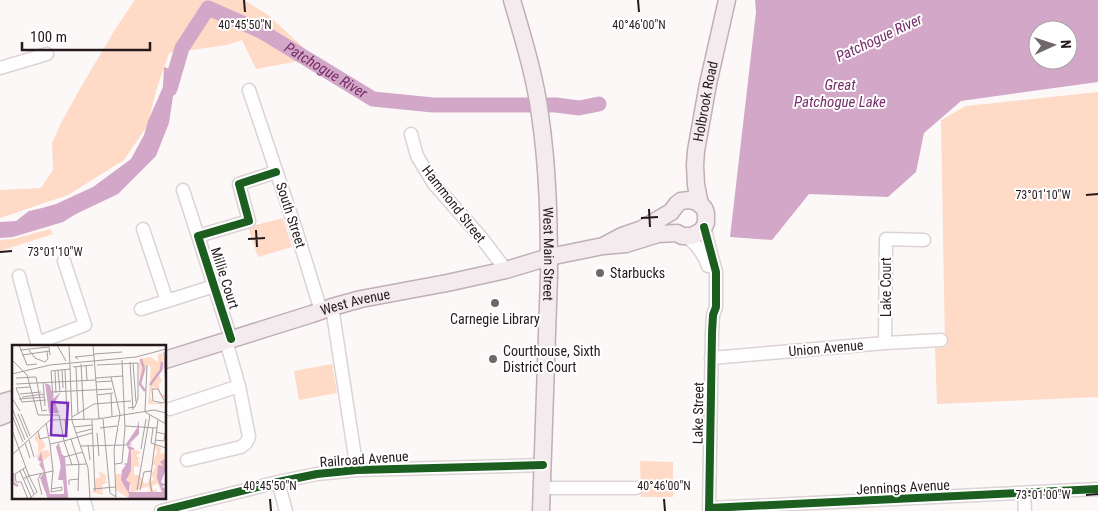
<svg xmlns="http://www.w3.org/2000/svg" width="1098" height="511" font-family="'Roboto Condensed',sans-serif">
  <rect width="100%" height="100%" fill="#fcf8f8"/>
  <path fill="#fedac7" d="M135 0H244L268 15 315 58 256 69 242 40 227 45 169 53 157 88 147 126 124 160 68 195 0 218V190L41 188 53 170 52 143 61 123 81 87 116 28Z
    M1098 92V397L937 404 935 348 945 347 941 120 966 106Z
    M283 218 292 247 258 257 248 227Z
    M50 229 53 234 0 251V240L13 239Z
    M332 364 337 393 299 400 294 371Z
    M640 461 673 462V497H641Z"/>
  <path fill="#d3a7c8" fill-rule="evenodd" d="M755 0H1098V82L961 101 924 133 916 172 888 197 809 194 772 240 730 237 756 12ZM1038 30H1068V60H1038Z
    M164 67 175 71V83L169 123 156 156 118 194 76 214 63 222 13 237 0 238V222L16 221 29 211 42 208 56 204 93 187 131 159 144 135 148 121 163 87Z"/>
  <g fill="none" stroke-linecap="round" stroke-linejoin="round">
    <path stroke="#d3a7c8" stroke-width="15" id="s1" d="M170 89 182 48 208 8 261 31 373 99 433 105H556L579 108 599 104"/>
    <g stroke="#dbd3d4" stroke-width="15">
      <path id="minor" d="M0 68 47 54
        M249 90 297 233 321 311
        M411 134 417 156 434 184 480 236 506 270
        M183 190 198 236
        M704 227 716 272V307L713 315 712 333 709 511
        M143 229 167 301 214 286
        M687 237C697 245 704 253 708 266
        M19 276 38 346
        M332 307 357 470
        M141 309 167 301
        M231 339 198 236 249 221 239 184 276 172
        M37 343 85 325 64 261
        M885 343 886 239 924 240
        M711 358 885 343 941 340
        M170 409 239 386
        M187 460 241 447 246 443 249 437 239 386 226 341
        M278 482 286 511
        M541 488H636
        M1024 493 1025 511
        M83 497 87 511
        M709 508 1098 489
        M161 511 278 482 317 474 357 470 543 465"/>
    </g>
    <g stroke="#c1afb6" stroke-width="19">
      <g id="major">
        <path id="s2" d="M512 0C523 38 535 76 540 115 548 168 549 222 549 275L541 511"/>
        <path id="s3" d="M700 204 696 185 695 165 696 151 708 84 727 0"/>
        <path id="s4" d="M165 360 312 314 332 307 361 299 447 283 506 270 549 257 603 246 626 244 658 234 677 233 682 236H692L701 231 704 227 706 223V213L704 208 697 202 689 200 681 201 677 204 671 212 642 229 622 236 603 246"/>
        <path d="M0 403 14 399"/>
        <path d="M0 417 14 411"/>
      </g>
    </g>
    <use href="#minor" stroke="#fffefe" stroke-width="12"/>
    <use href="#major" stroke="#f4ebef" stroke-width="16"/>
    <g stroke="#fff" stroke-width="11">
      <path id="cycleway" d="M704 227 716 272V307L713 315 712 333 709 511
        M231 339 198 236 249 221 239 184 276 172
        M709 508 1098 489
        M161 511 278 482 317 474 357 470 543 465"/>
    </g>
    <use href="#cycleway" stroke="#1b5e20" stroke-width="8"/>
  </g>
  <path fill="none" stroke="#251a1b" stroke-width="2" d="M244 0 245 12M638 0 639 12M1086 195 1098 194M649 209 650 227M641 218 658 217M256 230 257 247M248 239 265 238M0 252 12 251M1086 495 1098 494M270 499 271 511M664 499 665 511"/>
  <g fill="#706868" stroke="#fff" stroke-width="2">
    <circle cx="600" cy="273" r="5"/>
    <circle cx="495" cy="303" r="5"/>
    <circle cx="493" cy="359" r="5"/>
  </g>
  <g text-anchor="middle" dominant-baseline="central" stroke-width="4" stroke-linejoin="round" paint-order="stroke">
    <g font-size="14" fill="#251a1b" stroke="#fff">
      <text stroke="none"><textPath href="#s3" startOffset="104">Holbrook Road</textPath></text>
      <text transform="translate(454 204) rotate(52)">Hammond Street</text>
      <text transform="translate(291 215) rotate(72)">South Street</text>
      <text stroke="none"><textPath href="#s2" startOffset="258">West Main Street</textPath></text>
      <text transform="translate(225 278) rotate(72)">Millie Court</text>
      <text transform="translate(886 287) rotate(-90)">Lake Court</text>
      <text stroke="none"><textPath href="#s4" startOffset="199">West Avenue</textPath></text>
      <text transform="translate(826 348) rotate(-5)">Union Avenue</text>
      <text transform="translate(698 413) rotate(-89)">Lake Street</text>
      <text transform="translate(364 459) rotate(-4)">Railroad Avenue</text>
      <text transform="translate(903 487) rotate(-3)">Jennings Avenue</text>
    </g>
    <g font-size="14" fill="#251a1b" stroke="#fff" text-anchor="start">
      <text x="610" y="273">Starbucks</text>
      <text x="495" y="319" text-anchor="middle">Carnegie Library</text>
      <text x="503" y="351">Courthouse, Sixth<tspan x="503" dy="16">District Court</tspan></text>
    </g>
    <g font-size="15" font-style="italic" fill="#762c68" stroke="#fff">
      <text transform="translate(879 38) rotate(-25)">Patchogue River</text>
      <text stroke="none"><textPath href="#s1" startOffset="224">Patchogue River</textPath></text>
      <text x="840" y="85">Great<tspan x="840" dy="17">Patchogue Lake</tspan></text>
    </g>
  </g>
  <g transform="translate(12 345)">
    <rect width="154" height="154" fill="#fcf8f8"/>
    <path d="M150 8 152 22 147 30 150 36 147 39 148 49 154 50V54L148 50 145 43 140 42 138 51 141 58H150V64L148 59H136L139 22 135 19 128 38 127 18 128 14 138 12 146 17V10ZM25 88 34 101 29 106 36 105 39 110 31 116 29 107V119L24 111 28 107 26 108V98L22 93ZM143 100 149 103 148 109 154 107 153 121 146 130 149 147 146 138 140 141 141 146 145 144V146L139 149 132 148 138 146 136 141 118 148 119 140 114 135 120 104 129 107 124 111 129 113 126 114 128 122 122 121V130H127L133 139 137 137 135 132 138 136 142 135 139 129 144 121 140 119 145 107ZM87 126 95 131 93 136 96 137 90 140 91 150 76 146H82L84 133H88ZM104 129H110L109 135 117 149 116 153 104 145Z" fill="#fedac7"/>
    <path d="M33 38 38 40 41 54 49 47 43 57 47 68H37ZM127 75V89L118 98 121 99 117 98 120 100H116L123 104 119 105V126L114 135 118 138 117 147H150L145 133 146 120 152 121 148 117 154 113V124L149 137 154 140 149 142 154 143V154H116L117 149 109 135 110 125 114 120 111 119 115 118 117 105 114 99 125 83ZM47 97 48 106H51L48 107 53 112 56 154H36L28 133 32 127 27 119 30 117 26 115 29 107 38 149H52V135H46L49 120 44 102Z" fill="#d3a7c8"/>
    <path fill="none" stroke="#d3a7c8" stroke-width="2.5" d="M129 14 132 24 128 39 133 46M138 40 149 25 150 17M47 102 55 154M1 128V138L6 141"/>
    <path fill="none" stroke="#a69fa0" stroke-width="1" d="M7 0 15 20 25 19M45 0 54 16M57 0 58 22M81 0 87 74M8 5 37 2 38 10M17 5 23 13 33 17 36 14 35 7M152 7 154 45M82 9 110 7M10 10 38 6M66 14 63 12 82 10M0 15 15 30 26 70H47L52 96 38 99 41 126 17 131 25 147 17 154M118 17 121 65M121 18 124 57M69 19 72 75M74 20 75 36M85 20 126 18V53L123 62 116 63M58 22 60 76 76 123 78 154M61 22 81 20M64 22 66 69M46 25 48 47M50 25 51 43M53 25 55 70M43 26 44 48M0 29 38 20 124 12 154 4M4 33 24 32 25 37M84 33 111 31M25 37 30 66 35 65M31 37 33 61M84 37 100 36M4 39 84 35M18 42 4 43 10 57 34 55M39 47 100 44M8 49 29 47M99 49 100 72M85 50 101 48M10 52 32 49M0 53 8 66M41 53 39 26 58 24M7 54 32 52M152 55 146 44H140L141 56 151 58 154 55M0 63 13 95M133 67 135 20M133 67 154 79M6 69 16 93M9 69 18 91M0 70 11 97M60 72 82 59 119 56M91 74 98 148 104 152 102 105 108 69 99 32M53 75 55 92M80 75 83 146M34 78 38 99M113 81 145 83M62 82 80 80M88 83 105 81M141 83 139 98 154 103M0 85 17 131 11 134M26 86 28 94 36 92M64 88 80 84M85 88 87 111M59 94 67 119 66 146M17 95 22 112M143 95 152 96 153 89 144 87M13 98 18 113M76 100 78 115M69 101 114 100M129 104 134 74M0 110 38 75 86 74 142 65 154 68M52 112 71 107M103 119 110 118 113 83 110 15M54 120 75 119M60 120 52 96 80 88M14 122 3 129 4 137H9L16 154M11 124 22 149M8 126 20 154M29 129 26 134 30 150M57 140V135L67 134M39 144 50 142V145L39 147 41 126M81 144 103 142M125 145 138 70M128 145 132 127 139 126M140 147 138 137 146 75"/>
    <path fill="#7b2cbf" fill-opacity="0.15" stroke="#7b2cbf" stroke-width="2.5" d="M40 57 56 58 54 91 39 90Z"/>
    <rect width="154" height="154" fill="none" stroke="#251a1b" stroke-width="2.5"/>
  </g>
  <g font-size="12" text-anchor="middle" fill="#251a1b" stroke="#fff" stroke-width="4" stroke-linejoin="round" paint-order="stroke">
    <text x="245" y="29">40°45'50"N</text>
    <text x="639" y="29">40°46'00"N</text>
    <text x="1043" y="199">73°01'10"W</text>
    <text x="55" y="256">73°01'10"W</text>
    <text x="270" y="490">40°45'50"N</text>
    <text x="664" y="490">40°46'00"N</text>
    <text x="1043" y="499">73°01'00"W</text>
  </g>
  <g transform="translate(1053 45) rotate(87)"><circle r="24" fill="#ffffff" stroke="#a8a3a4"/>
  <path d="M0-4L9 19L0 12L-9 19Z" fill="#706868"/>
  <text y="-8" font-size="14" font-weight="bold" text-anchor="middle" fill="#251a1b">N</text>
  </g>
  <path d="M22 42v8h128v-8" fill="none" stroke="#251a1b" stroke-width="2.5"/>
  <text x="30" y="42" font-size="15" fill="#251a1b" stroke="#ffffff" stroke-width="4" paint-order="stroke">100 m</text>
</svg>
